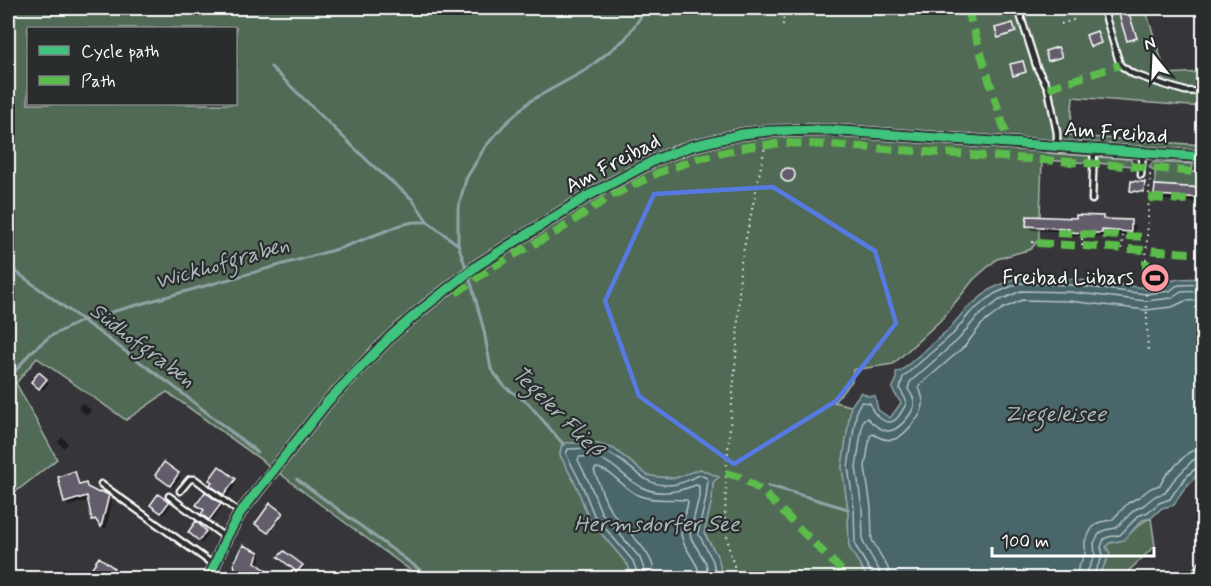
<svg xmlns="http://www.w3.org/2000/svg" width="1211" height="586" font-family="Mynerve,sans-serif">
  <rect width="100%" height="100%" fill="#36363a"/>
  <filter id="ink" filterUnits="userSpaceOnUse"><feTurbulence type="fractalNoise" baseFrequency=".0167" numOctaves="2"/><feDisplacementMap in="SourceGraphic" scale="12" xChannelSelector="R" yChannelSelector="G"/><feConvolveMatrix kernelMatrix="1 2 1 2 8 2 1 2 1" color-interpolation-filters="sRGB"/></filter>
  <g filter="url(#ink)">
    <path fill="#516a57" stroke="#a8b4ab" stroke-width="1.5" fill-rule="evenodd" d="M8 8H1145L1166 74 1203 72V107L1073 97 1070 135 1102 138 1203 145V151L1060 141 1048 153 1089 156 1091 163 1042 160 1040 216 1027 217V226L1039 227V239L1031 249 997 259 974 279 942 319 893 364 853 370 852 381 834 402 851 406 842 467 848 509 849 547 868 578H722C719 557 715 551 704 533L712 499 713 482 718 477 700 469 676 478 656 477 647 475 614 449 594 443H562L560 455 577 487 589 519 628 565 633 578H421L317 502 282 475 167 392 126 420 37 358 16 383 57 459 8 498ZM28 28H236V104H28Z
      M1097 157 1130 159 1134 166 1096 163Z
      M1153 162 1193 164 1192 172 1203 173V188L1155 185V171L1149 167Z
      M1151 518 1155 546 1121 578H1098L1110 553 1106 547 1109 543C1131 542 1132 524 1151 518Z"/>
    <path fill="#48666b" stroke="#91a3a6" stroke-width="1.5" d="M1018 277 1071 279 1146 288 1169 285V281L1179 279 1203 278V469L1183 490 1174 505 1162 508 1151 518 1142 520 1124 540 1109 543 1106 547 1110 553 1098 578H868L849 547 848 509 842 467 851 406 861 392 868 396H875L878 410 890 418 901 403 892 389 896 381V372L901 371 949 329 966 309 991 289Z
      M562 443H594L614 449 647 475 656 477 676 478 700 469 719 477 713 482 712 499 704 533 719 560 722 578H633L628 565 589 519 577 487 560 455Z"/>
    <path fill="#0007" d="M1036 8H1043L1045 13 1040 15Z
      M783 176a6 6 0 1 1 12 0a6 6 0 1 1-12 0Z
      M1156 187 1204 190V203L1162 200 1156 194Z
      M1102 218 1105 221 1131 222 1135 226 1134 235 1106 234V237L1074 236 1071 232 1032 230 1028 226Z
      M39 374 49 383 43 390 33 382Z
      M82 403 91 410 87 415 78 408Z
      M62 437 68 443 64 448 58 442Z
      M74 473 78 477 81 486 85 485 89 489 100 522 98 524 94 520 89 500 69 506 65 502Z
      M178 474 181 477 173 487 159 477Z
      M235 480 237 482 227 497 215 487 214 482Z
      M110 498 112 501 106 529 103 527Z
      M168 503 171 505 164 514 155 507Z
      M220 505 222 508 212 521 206 516Z
      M270 506 283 515 270 533 257 524Z
      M196 523 208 535 202 543 192 535Z
      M258 553 261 556 257 565 240 572Z
      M280 557 302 566 304 568 300 573Z
      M113 569 115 571 110 578H85Z"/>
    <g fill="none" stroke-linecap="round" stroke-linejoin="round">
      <path stroke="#b6c2c4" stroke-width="1.5" d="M639 578 633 561 594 515 582 485 566 454 568 449C582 448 597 448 610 454 635 466 644 490 677 484 685 482 692 478 700 475L707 478 708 480 706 498 698 533 713 561 716 578
        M646 578 645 572 640 558 601 512 589 482 578 460 579 457C611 454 617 474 641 487 658 496 678 492 696 485L699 486V497L690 534 692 540 706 563 709 578
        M655 578C654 547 623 532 609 507 602 496 600 483 594 471L596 468C613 470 624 490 640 496 656 502 671 498 687 500L688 502 682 528 681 535 684 544 697 566 700 578
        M873 578 872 574 855 545 854 508 848 467 857 409 861 402 870 403C872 411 874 414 881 419 894 428 900 415 906 404V400L900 389 903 377 953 334 970 313 994 294 1019 283 1070 285 1146 294 1170 291 1176 286 1180 285 1204 284
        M880 578 879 570 863 542 862 508 856 467 863 420 867 418C872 423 880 430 887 431 898 432 915 412 914 402 914 397 910 393 908 389L910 382 959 339 976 318 998 301 1021 291 1070 292 1146 301 1172 298 1181 292 1204 291
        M889 578 888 568 872 540 871 507 865 467 870 436 873 434C892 446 902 438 914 422 919 417 922 412 923 405 924 398 920 392 919 386L965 346 982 324 1002 309 1022 300 1069 301 1146 310 1172 307 1185 301 1204 300
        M1077 578 1078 568 1085 554V541L1092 528 1100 522 1112 520 1128 503 1139 497 1151 488 1160 485 1166 475 1188 453 1194 450 1204 449
        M1086 578 1087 572 1095 555 1094 543 1099 534 1105 530 1116 528 1134 510 1144 505 1155 496 1165 493 1173 481 1192 461 1197 458H1204
        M1093 578 1094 574 1103 555 1101 547 1104 539 1108 537 1120 535 1138 516 1148 512 1159 503 1170 499C1177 488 1190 468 1204 465"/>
      <path stroke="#91a3a6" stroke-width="3" d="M271 67 371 164 412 199 428 222
        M8 266 173 386 257 452
        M8 380 30 353 49 337 83 320 341 248 401 225 413 222H428L457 244
        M564 445 528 403 505 387 491 369 484 331 472 286 458 244V209L466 179 485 147 504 125 530 101 586 70 625 39 647 8
        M297 479 431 578
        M768 486 777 488 848 509"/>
    </g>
    <path fill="#645b6b" stroke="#fff" stroke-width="1.5" d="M1117 8H1127L1137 38 1127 41Z
      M1013 23 1016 32 998 38 995 28Z
      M1097 31 1101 43 1090 47 1086 35Z
      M1058 47 1062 57 1048 61 1045 51Z
      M1023 61 1026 72 1013 76 1010 64Z
      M781 175a7 7 0 1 1 14 0a7 7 0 1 1-14 0Z
      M1131 181 1145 182 1144 192 1130 191Z
      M1155 185 1203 188V198L1154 195Z
      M1076 215 1103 216V219L1131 220V232L1102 230V233H1087L1068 232 1069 229 1026 226 1027 216 1076 218Z
      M39 372 47 379 39 389 31 382Z
      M164 462 179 473 170 486 155 475Z
      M219 466 236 479 224 495 210 485 212 482 209 480Z
      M75 471 79 485 86 483 87 487 99 493 100 491 109 495 101 527 95 519 92 521 87 496 64 503 58 477Z
      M205 492 221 504 209 520 201 514 204 510 196 505Z
      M158 494 169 502 161 513 150 505Z
      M270 503 283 513 268 533 255 524Z
      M196 521 206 531 199 541 188 532Z
      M243 545 259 552 255 562 278 579H248L235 569 234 563Z
      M284 551 303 565 297 572 278 557Z
      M99 557 114 568 106 579H84Z
      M1203 558V579H1184Z"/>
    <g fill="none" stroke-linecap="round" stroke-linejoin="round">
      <g stroke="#fff" stroke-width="9">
        <path id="service" d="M1018 8 1037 68 1048 88 1057 133V147
          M1103 8 1120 65 1133 74 1165 85 1185 91 1204 92
          M1141 175 1143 153
          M1092 200 1094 149
          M101 484 214 565
          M180 491 190 479H195L240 513
          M169 496 226 538"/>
      </g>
      <g stroke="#fff" stroke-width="14">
        <path id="minor" d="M209 578 226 538 240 513 328 401 391 336 422 309 478 265 586 197 657 159 692 146 742 134 769 131 828 130 1204 157"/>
      </g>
      <path stroke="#fff" stroke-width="2" stroke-dasharray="1.5 4.5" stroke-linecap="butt" d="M1061 24 1073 20 1072 18
        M783 25 785 8
        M1032 242 1037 243
        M1082 246V234
        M1122 249 1123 236
        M1146 260 1150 175H1147
        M1146 288 1148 354
        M738 578 730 553 725 525 726 473 737 346 740 267 766 142"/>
      <use href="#service" stroke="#2a2d2e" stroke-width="4.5"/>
      <use href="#minor" stroke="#2a2d2e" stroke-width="9"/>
      <path stroke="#5cbc4b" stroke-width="8" stroke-dasharray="15 8" stroke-linecap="butt" d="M967 8 1010 148
        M1048 88 1120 65
        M1149 198 1204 201
        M1057 233 1147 237
        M1037 243 1204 254
        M1146 260V288
        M456 293 492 267 558 231 609 197 660 172 697 159 747 147 785 143 830 145 1142 167 1204 173
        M726 473 740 477 762 491 849 578"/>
      <g stroke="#2a2d2e" stroke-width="13">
        <path id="cycleway" d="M209 578 226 538 240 513 328 401 391 336 422 309 478 265 586 197 657 159 692 146 742 134 769 131 828 130 1204 157"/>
      </g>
      <use href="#cycleway" stroke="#40c37c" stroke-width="9"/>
    </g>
  </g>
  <path fill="none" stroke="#567ae2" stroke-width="4.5" stroke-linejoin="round" d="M773 187 875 251 896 323 836 401 734 464 639 396 605 301 654 194Z"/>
  <defs>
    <g id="stadium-disc" transform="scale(1.5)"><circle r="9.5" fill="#ff9aa2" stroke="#2a2d2e"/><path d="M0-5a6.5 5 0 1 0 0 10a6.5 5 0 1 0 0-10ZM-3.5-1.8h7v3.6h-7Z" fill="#111"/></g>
  </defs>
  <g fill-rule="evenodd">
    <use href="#stadium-disc" x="1155" y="278"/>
  </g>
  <g text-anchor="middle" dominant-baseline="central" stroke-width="4.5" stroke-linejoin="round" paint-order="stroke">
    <g font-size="21" fill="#fff" stroke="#2a2d2e">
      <text transform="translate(1116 133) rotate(4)">Am Freibad</text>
      <text transform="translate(613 164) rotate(-28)">Am Freibad</text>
    </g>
    <g font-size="21" fill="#fff" stroke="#2a2d2e" text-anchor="end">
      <text x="1134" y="278">Freibad Lübars</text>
    </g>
    <g font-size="22" font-style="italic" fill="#adbabc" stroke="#2a2d2e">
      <text transform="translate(222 264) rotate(-16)">Wickhofgraben</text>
      <text transform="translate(142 346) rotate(37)">Südhofgraben</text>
      <text transform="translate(557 412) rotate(45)">Tegeler Fließ</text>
      <text x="1055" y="415">Ziegeleisee</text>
      <text x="657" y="525">Hermsdorfer See</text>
    </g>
  </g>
  <rect width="1211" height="586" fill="none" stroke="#2a2d2e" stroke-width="30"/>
  <rect x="15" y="15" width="1181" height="556" fill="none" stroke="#fff" stroke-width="2" filter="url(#ink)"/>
  <rect x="27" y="27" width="210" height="78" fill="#2a2d2e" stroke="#7f8182" stroke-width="1.5"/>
  <rect x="39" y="46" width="30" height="9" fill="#40c37c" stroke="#7f8182" stroke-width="1.5"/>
  <text x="81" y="57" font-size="18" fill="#ffffff">Cycle path</text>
  <rect x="39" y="76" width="30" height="9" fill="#5cbc4b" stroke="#7f8182" stroke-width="1.5"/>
  <text x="81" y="87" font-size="18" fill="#ffffff">Path</text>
  <g transform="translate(1154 57) rotate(342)" stroke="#2a2d2e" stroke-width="4.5" paint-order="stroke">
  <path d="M0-4.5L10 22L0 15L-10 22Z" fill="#ffffff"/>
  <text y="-9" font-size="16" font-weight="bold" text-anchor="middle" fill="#ffffff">N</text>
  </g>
  <path d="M992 547v9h162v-9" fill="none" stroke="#ffffff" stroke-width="3"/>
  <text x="1001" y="547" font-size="18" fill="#ffffff" stroke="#2a2d2e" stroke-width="4.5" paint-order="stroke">100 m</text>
</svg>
